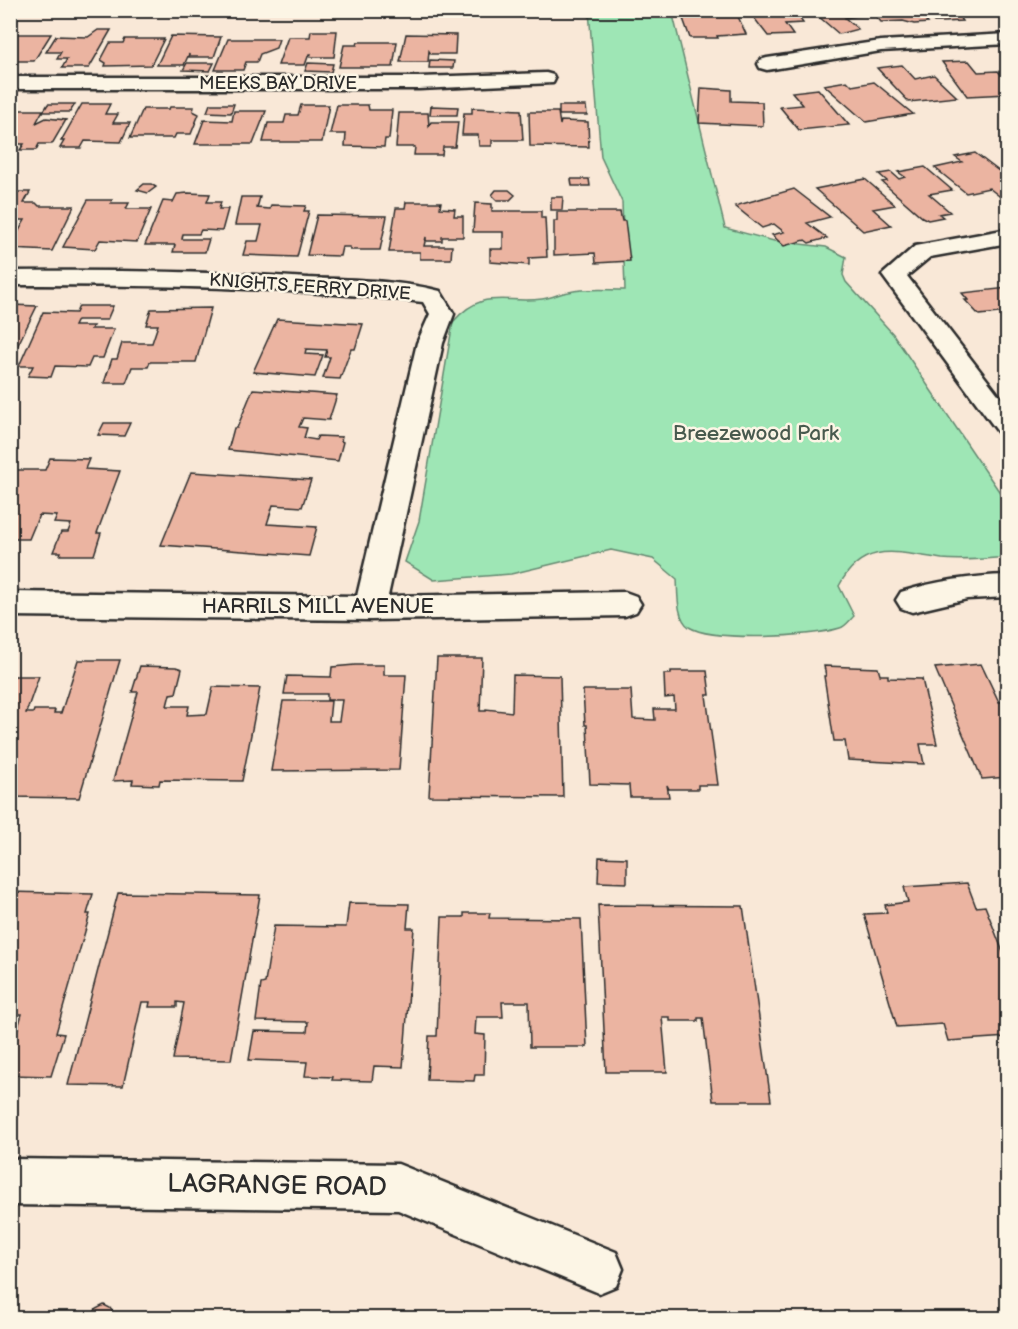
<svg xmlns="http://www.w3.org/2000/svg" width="1018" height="1329" font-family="'Balsamiq Sans',sans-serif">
  <rect width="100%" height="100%" fill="#f9e8d7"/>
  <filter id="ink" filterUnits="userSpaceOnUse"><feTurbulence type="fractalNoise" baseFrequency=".0167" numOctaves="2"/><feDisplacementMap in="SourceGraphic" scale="12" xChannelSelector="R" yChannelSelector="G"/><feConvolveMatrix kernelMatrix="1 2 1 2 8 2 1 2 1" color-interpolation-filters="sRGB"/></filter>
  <g filter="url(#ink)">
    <path fill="#9ee6b5" stroke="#648870" stroke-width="1.5" d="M589 11H672L725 228 774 241 826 247 846 257 843 275 846 282 893 334 1007 503V557C985 559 964 561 942 559 899 553 863 539 839 586L854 616C849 621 845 627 840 628 812 637 713 642 689 627 676 618 678 592 677 579L653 559 611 550 511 574 434 580 405 562 419 521 453 322C483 287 504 304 542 299 552 298 560 293 569 292 587 288 606 290 625 290L622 202 601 157Z"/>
    <path fill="#ebb4a1" stroke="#2b2b2b" stroke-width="1.5" d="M541 10H581V13H541Z
      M680 10H735L746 34 717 36 718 38H690Z
      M748 10H794L803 23 785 24 793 35 768 36Z
      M807 10H858L864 15 845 18 858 29 839 34 818 16 814 17Z
      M871 10H916L928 23 914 24 903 21 881 22Z
      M927 11 926 10 974 11H955L962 21 944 22H934Z
      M98 30H111L89 68H62L67 59H57L61 52H46L56 36 88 37Z
      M311 31H337L334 57H310L311 54H309L305 65H278L288 37H310Z
      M10 34H51L34 61H10L13 49 10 50Z
      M406 34 456 35 455 54H431L429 51 428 62H400Z
      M171 36 221 37 214 57H189V54L184 65H157Z
      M125 39H164L151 65 105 66 106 63 101 60 110 43H123Z
      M228 39H279L276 48 260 54 257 62H246L243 70H215Z
      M358 42H397L393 67H339L344 45H357Z
      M430 60 454 61 453 68H429Z
      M969 61 978 72 998 71 1008 82V94L967 96 942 62Z
      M187 63H214L210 71 183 70Z
      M308 63 333 64 331 72 305 71Z
      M902 65 915 79 934 75 957 97 909 102 877 68Z
      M847 81 852 86 874 82 913 114 866 122 824 85Z
      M701 88 731 90V101L762 102 763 126 699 123Z
      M818 89 849 125 799 130 780 107 803 105 792 92Z
      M48 104H75L70 112H43Z
      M82 104H110L105 114H118L113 123H130L121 142 85 141 81 148H60L64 141H61Z
      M210 104H234L231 113 207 112Z
      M301 105H329L322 142H263L268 123H284L286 115H298Z
      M337 105H368L369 110H392L389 139H385L384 147 345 146 346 134H330Z
      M431 106 458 107 457 115H430Z
      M559 106H586L587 115H559Z
      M170 107H194L193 111 199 114 191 134H176L174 138H130L143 109H169Z
      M472 108 521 110 523 140H492V146H479L478 135H462L464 113H472Z
      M14 110H43L36 123 46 118 66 120 52 144H39L36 150H20L24 144H10V115Z
      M234 111H266L253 144H195L204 120 232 121Z
      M529 112H558L560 125 561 121 588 122 589 147 530 146Z
      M399 113H428L429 126 431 122H458L455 147H443L442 155H414L415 147H396Z
      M975 153 1008 178V203L989 188 966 193 935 168 962 162 955 157Z
      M925 167 952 190 929 194 950 212 939 214 943 217 928 220 922 217 882 182 887 181 879 174 891 172 899 179 905 177 898 172Z
      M571 179H589L590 186H572Z
      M865 179 895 205 873 209 891 225 863 231 815 189Z
      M144 184H151L156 187 148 193 137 190Z
      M794 189 830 217 807 223 827 238 809 243 805 240 784 246 772 235 784 232 774 224 762 228 735 206Z
      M496 190H509L515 195 510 200H497L492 195Z
      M11 192H30L24 203H36L39 206H74L52 251 10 249V236H16L25 220H10Z
      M188 193 210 194 207 202H221L219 209H228L222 231 201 230 199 234H183L182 239H209L205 252H173L175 245H145L163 201 173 202 177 194Z
      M241 197H260L257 208 270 209 271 205 306 206 304 211H309L297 257 243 255 247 241H258L262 225H235Z
      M551 197H563L562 210H551Z
      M88 200H112L111 203H129L126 209H151L137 242 100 240 95 249 63 247Z
      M406 202H441L440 208 455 209 454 216H463V237H442V241H426V237L424 246H452L451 259H420V252H389L396 208H405Z
      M475 203 492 204V211H541V218H545L547 257 529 258V265L490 262V249H503V232H473Z
      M557 212H620L622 221H625L630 261 596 263 595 253 554 255V221H557Z
      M317 215 387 216 380 250H350V247H342L340 256 307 255Z
      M1008 288V312L979 315 965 300H968L962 293Z
      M10 305 37 306 11 359H10Z
      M79 306H113L107 320H77L74 326H93L91 329H114L103 358H92L88 367 55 366 51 377 28 376 33 366H19L43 312 76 313Z
      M211 308 196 362H150L148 367H132L126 383H104L112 359H117L122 343H152L158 325H146L151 309Z
      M277 319 363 324 355 349H351L340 379 323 378 330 357H325L327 350 306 349 305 354 323 355 315 377 253 372Z
      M253 389 337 395 329 420 303 418 299 427 307 428 304 438 316 440 318 436 342 437 341 441 343 442 338 461 228 450 234 428H237Z
      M104 423H130L124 436 98 435Z
      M50 458 89 459 85 469 120 471 97 533H101L94 555H60L61 552H53L61 532H68L71 524 54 523 57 516 39 515 29 539H10V484L17 470H45Z
      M191 472 311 480 302 507 273 505 267 524 317 527 309 556 161 545Z
      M437 658H482L480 711H486V709L512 712 513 675 560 676 563 797 429 796Z
      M78 660H120L79 798 10 797V676H39L26 713H33L34 710H55L54 713H61Z
      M981 664 999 702H1008V777L982 779 935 668Z
      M355 665H384V675H406L399 770 271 771 283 701H331L329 721H339L342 700H327V694H284L287 676 331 677 332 667Z
      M140 666 176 667 182 669 176 693 170 694 167 706H189L187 715 207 714 213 687 260 688 242 781 160 780 159 785 132 784 133 780 113 781 138 692H132Z
      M824 666 878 668 880 675H888V678L922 679 937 744H920L924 764 848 760 845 741H834L824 676H826Z
      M671 671H707L710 695H706L718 785H698V789H669L667 785 669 797H630L629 785 590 784 587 725H585L583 690H631L633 719 655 720 654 709H675L674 697 665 698 664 674H671Z
      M599 857 627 858V883L598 882Z
      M967 883 976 907 985 906 1008 965V1037L948 1041 943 1024 897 1027 864 914 887 913 885 905 908 902 904 887Z
      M10 892 93 894 87 914H90L56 1033 64 1034 51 1076 10 1075V1030L17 1031 22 1014H10Z
      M118 893 260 895 231 1060 173 1059 184 1003 177 1002V1007H149L150 1002H142L123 1086 68 1085Z
      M349 903 409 904 407 928H414L403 1067 374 1066 372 1081 332 1080 333 1077 305 1076 307 1062 249 1060 254 1031 307 1032 308 1022 256 1021 261 984 265 983 274 926 346 927Z
      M598 905 743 906 771 1101H713L703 1018H698V1021H670V1017H662L667 1072H606Z
      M464 913H490L489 918 581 919 587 1047H530L529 1002H502L503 1017H476L475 1034 485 1035 484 1075H475L474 1081 427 1080 429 1036H437L442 917H464Z
      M104 1305 110 1308 117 1318H90L96 1309Z"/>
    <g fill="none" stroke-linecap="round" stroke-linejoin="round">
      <g stroke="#2b2b2b" stroke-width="5">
        <path id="minor" d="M1008 34V44L881 51 767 70 760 68 758 64 760 60 767 58 881 41Z
          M546 73 553 75 555 79 553 83 419 89H10V77H419Z
          M1008 229V243L930 257 907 276 1008 407V435L998 432 882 275 915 246Z
          M10 271C110 270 209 271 308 278 351 280 398 280 440 291L454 314 443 343 388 596 625 592 636 596 641 604 636 612 625 616 370 620 10 616V592L357 596 417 343 430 314 423 302C286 287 148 285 10 285Z
          M1008 575V597L967 599 912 612 901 608 896 600 901 592C936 581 971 576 1008 575Z
          M10 1159 398 1164 616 1252 623 1269 616 1286 599 1293 398 1210 10 1205Z"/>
      </g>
      <use href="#minor" fill="#fcf5e5" fill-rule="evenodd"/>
    </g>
  </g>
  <g text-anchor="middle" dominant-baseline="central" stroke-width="5" stroke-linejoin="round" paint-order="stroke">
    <g font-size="18" fill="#2b2b2b" stroke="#fcf5e5">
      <text x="278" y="83">MEEKS BAY DRIVE</text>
      <text transform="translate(310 287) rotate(4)">KNIGHTS FERRY DRIVE</text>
    </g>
    <g font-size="21" fill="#485a4e" stroke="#fcf5e5">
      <text x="756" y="433">Breezewood Park</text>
    </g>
    <g font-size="21" fill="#2b2b2b" stroke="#fcf5e5">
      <text x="318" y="606">HARRILS MILL AVENUE</text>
    </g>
    <g font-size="26" fill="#2b2b2b" stroke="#fcf5e5">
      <text transform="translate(277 1186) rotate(1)">LAGRANGE ROAD</text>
    </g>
  </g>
  <rect width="1018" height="1329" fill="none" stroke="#fcf5e5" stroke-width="36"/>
  <rect x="18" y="18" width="982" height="1293" fill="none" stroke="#2b2b2b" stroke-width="2" filter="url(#ink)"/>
</svg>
